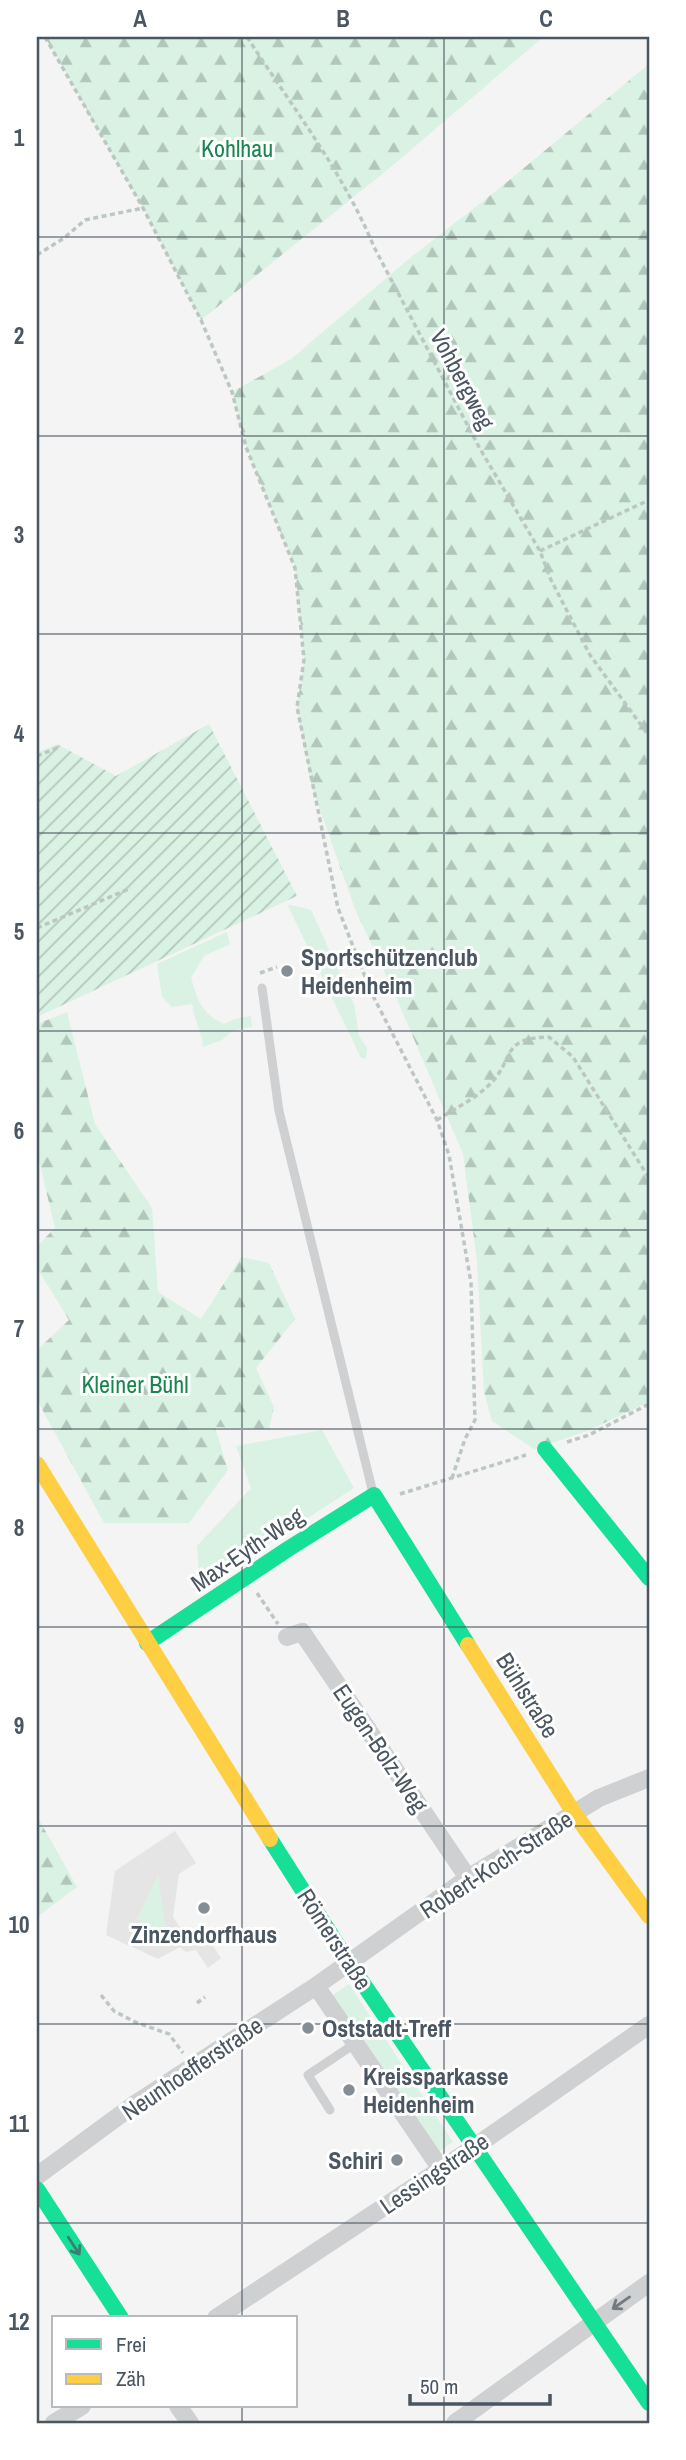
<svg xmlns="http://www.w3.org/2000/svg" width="686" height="2460" font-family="'Archivo Narrow',sans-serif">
  <defs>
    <pattern id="forest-firs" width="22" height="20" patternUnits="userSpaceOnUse" patternTransform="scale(1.75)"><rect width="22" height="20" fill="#d9f2e3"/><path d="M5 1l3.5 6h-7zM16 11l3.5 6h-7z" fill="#b2c7bb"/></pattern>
    <pattern id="garden-furrows" width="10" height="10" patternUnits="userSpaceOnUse" patternTransform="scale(1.75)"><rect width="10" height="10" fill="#d9f2e3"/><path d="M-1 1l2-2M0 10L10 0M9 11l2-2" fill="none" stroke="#b2c7bb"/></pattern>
  </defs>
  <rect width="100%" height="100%" fill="#f4f4f4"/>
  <path fill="#e6e5e6" d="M175 1831 196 1863 179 1874 173 1917 187 1938 202 1929 221 1958 208 1968 196 1950 186 1952 180 1947 158 1959 106 1935 115 1871Z"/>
  <path fill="#d9f2e3" d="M287 904 311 910 354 1004 359 1036 367 1048 366 1059 361 1058Z
    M227 932 230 944 204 956 191 978C198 1001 201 1013 224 1024L235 1019 251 1016 252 1027 234 1030 222 1040 203 1047C202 1031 194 1020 192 1004L172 1007 162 997 157 964Z
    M322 1430 354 1488 200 1588 197 1546 251 1488 236 1446Z
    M158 1875 167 1938 137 1919Z
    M349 1984 453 2142 433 2155 330 1997Z"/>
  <path fill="url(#forest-firs)" d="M45 37H543L392 166 201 320 143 208Z
    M649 64V1402L587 1431 534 1449 492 1421 484 1392 477 1261 463 1154 393 990 355 909 311 784 297 707 304 660 295 568 246 447 232 392 291 359 410 258 501 187Z
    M67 1012 95 1124 152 1208 158 1292 201 1319 241 1257 269 1263 295 1319 256 1368 274 1407 269 1429 215 1427 228 1470 189 1523H104L37 1400V1350L69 1320 37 1268V1246L55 1228 37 1152V1024Z
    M37 1816 77 1887 37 1917Z"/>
  <path fill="url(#garden-furrows)" d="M209 724 297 896 37 1017V753L57 744 116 776Z"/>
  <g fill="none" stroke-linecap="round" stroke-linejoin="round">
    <path stroke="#bcc7c4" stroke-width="3.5" stroke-dasharray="5 3.5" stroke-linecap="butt" d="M45 37 143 208 201 320 232 392 246 447 295 568 304 660 297 707 338 908 371 992 437 1120 449 1155 471 1283 475 1420 465 1439 452 1478
      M247 37C291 105 343 172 374 247L479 447 540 551 551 580 590 655 649 736
      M37 255 64 238 85 220 143 208
      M540 551 649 500
      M37 756 59 747
      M37 928 131 888
      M260 973 277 967
      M437 1120C454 1109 475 1099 489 1085 516 1059 499 1038 549 1037L573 1057 649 1178
      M567 1442 589 1435 649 1404
      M400 1494 526 1455
      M257 1593 278 1624
      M101 1995 114 2011 135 2022 169 2034 183 2053
      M197 2003 205 1997"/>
    <path stroke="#ced0d2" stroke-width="9" d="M262 988 279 1111 373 1493
      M330 2110 308 2075 356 2043"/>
    <path stroke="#ced0d2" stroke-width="18" d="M287 1637 302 1632 468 1878
      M316 1986 441 2169
      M37 2176 135 2104 316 1986 468 1878 599 1798 649 1778
      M216 2318 473 2148 649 2025
      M178 2406 190 2423
      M54 2423 82 2406
      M455 2423 649 2283"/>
    <path stroke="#16e098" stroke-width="16" d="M545 1449 649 1578
      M147 1643 288 1549 374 1495 468 1645
      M270 1839 349 1963 649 2403
      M37 2189 121 2318"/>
    <path stroke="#ffcf43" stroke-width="16" d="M37 1464 270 1839
      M468 1645 574 1813 649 1916"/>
  </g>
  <defs><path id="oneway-shaft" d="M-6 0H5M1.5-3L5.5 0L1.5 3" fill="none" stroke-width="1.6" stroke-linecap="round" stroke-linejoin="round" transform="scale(1.75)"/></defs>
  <use stroke="#3a7f72" href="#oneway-shaft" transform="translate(74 2246) rotate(57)"/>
  <use stroke="#727b83" href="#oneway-shaft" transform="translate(621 2303) rotate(145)"/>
  <path fill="none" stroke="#4a5661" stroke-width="2" stroke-opacity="0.55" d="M242 37V2318M444 37V2423M37 237H649M37 436H649M37 634H649M37 833H649M37 1031H649M37 1230H649M37 1429H649M37 1627H649M37 1826H649M37 2024H649M37 2223H649M242 2406V2423"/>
  <g fill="#868d94" stroke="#fff" stroke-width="2.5">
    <circle cx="287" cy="971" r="7"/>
    <circle cx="204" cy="1908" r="7"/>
    <circle cx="308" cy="2028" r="7"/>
    <circle cx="349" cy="2090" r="7"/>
    <circle cx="397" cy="2160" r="7"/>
  </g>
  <g text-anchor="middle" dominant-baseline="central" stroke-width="6" stroke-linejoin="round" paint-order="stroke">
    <g font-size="24" fill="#17864f" stroke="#fff">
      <text x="237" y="148">Kohlhau</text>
      <text x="135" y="1384">Kleiner Bühl</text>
    </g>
    <g font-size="24" fill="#4a5661" stroke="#fff">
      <text transform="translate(463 379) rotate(62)">Vohbergweg</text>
      <text transform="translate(247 1549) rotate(-34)">Max-Eyth-Weg</text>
      <text transform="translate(528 1695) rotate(58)">Bühlstraße</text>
      <text transform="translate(381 1748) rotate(56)">Eugen-Bolz-Weg</text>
      <text transform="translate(496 1864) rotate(-33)">Robert-Koch-Straße</text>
      <text transform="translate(335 1939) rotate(57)">Römerstraße</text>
      <text transform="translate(192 2068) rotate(-34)">Neunhoefferstraße</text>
      <text transform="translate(434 2173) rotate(-34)">Lessingstraße</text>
    </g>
    <g font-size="24" font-weight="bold" fill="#4a5661" stroke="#fff" text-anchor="start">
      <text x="301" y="957">Sportschützenclub<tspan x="301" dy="28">Heidenheim</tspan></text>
      <text x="204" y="1934" text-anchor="middle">Zinzendorfhaus</text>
      <text x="322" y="2028">Oststadt-Treff</text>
      <text x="363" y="2076">Kreissparkasse<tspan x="363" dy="28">Heidenheim</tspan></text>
      <text x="383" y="2160" text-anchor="end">Schiri</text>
    </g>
  </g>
  <rect width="686" height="2460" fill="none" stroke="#ffffff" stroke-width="77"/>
  <rect x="52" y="2316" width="245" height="91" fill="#ffffff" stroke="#b7bbc0" stroke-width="2"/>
  <rect x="66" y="2339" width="35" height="10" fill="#16e098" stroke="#b7bbc0" stroke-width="2"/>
  <text x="116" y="2352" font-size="21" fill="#4a5661">Frei</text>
  <rect x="66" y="2374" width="35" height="10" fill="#ffcf43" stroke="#b7bbc0" stroke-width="2"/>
  <text x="116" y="2386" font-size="21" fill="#4a5661">Zäh</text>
  <path d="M410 2394v10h140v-10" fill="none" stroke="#4a5661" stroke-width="3.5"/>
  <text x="420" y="2394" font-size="21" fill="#4a5661" stroke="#ffffff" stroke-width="5" paint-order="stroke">50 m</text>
  <rect x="38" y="38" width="610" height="2384" fill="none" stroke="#4a5661" stroke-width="2.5"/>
  <g font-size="23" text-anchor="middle" font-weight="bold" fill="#4a5661">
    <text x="140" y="27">A</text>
    <text x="343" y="27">B</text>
    <text x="546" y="27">C</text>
    <text x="19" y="146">1</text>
    <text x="19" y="344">2</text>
    <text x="19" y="543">3</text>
    <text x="19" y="742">4</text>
    <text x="19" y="940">5</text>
    <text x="19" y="1139">6</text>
    <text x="19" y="1337">7</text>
    <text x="19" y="1536">8</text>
    <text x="19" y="1734">9</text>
    <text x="19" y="1933">10</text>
    <text x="19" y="2132">11</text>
    <text x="19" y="2330">12</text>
  </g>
</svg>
